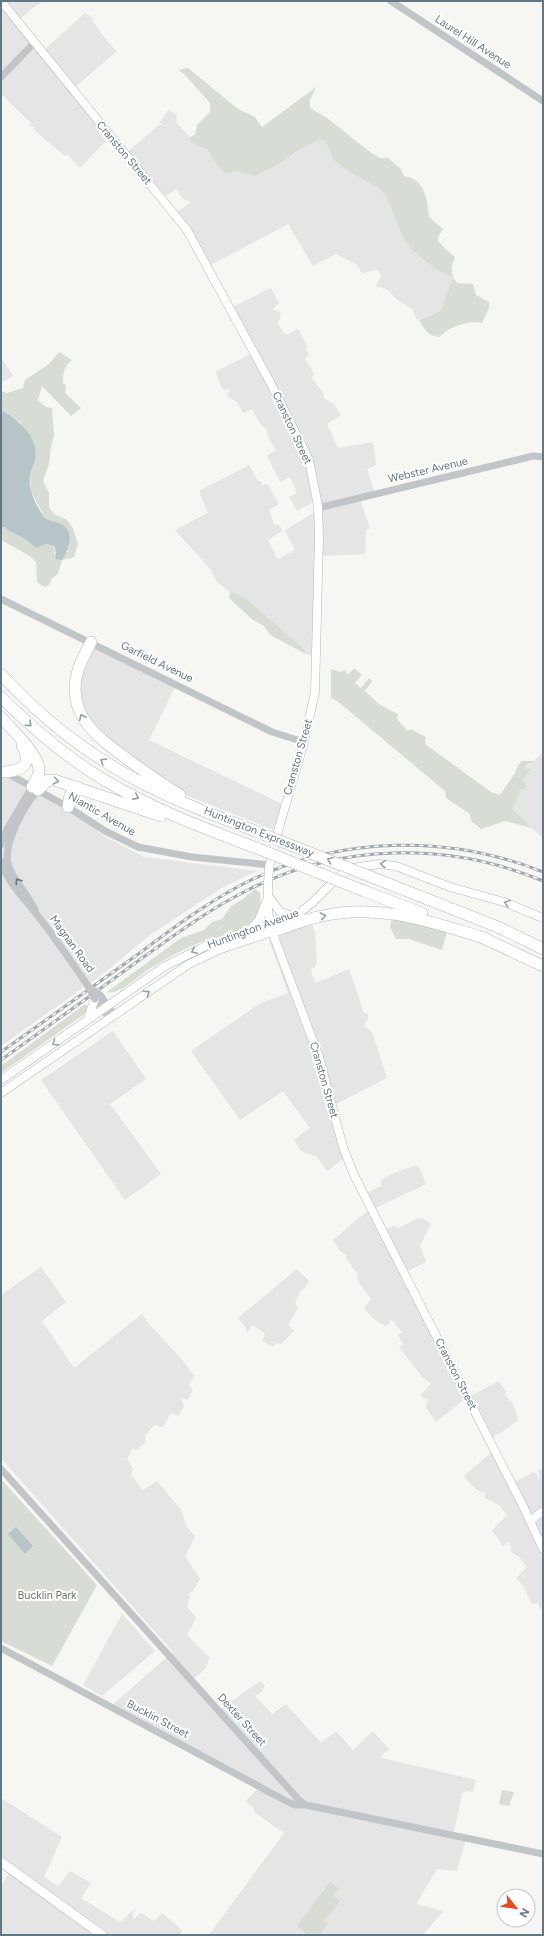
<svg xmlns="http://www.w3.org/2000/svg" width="544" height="1936" font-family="Figtree,sans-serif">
  <rect width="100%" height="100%" fill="#f6f6f3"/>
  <path fill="#e4e5e4" d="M1 1H45L35 6 18 21 43 51 85 13 93 18 92 20 107 41 117 51 74 88 108 139 80 168 67 154 65 156 34 130V127L30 126 31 123 1 94Z
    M168 110 177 115 176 122 190 137 191 142 207 150 224 174 237 171 257 176 281 163 297 151 319 138 325 141 331 153 333 160 352 174 379 188 387 198 403 238 434 268 453 278 440 311 417 320 412 309 396 299 389 291 380 287H376L381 275 377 270 362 273 357 265 336 254 313 266 288 224 209 266 175 214 191 202 183 199 176 189 164 197 126 153 159 125H162L160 122Z
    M271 288 279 303 273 309 281 313 278 324 286 335 298 329 305 341 307 347 306 351 309 353 305 360 308 363 314 374 312 378 324 394 323 398 334 404 341 415 327 424 338 448 373 442 376 465 367 469 375 494 360 499 370 528 366 530 365 554 320 556 317 657 306 654 303 648 236 593 230 592 216 581 211 570 175 530 208 513 199 491 249 465 258 481H261L262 486 265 484 268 485 279 504 269 510 274 524 280 526 282 531 268 540 277 559 295 550 285 530 318 510 317 500 297 511 289 497 297 493 290 477 280 482 267 456 276 450 267 435V429L261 425 252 409 243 413 237 402 227 396 231 389 223 390 215 372 253 353 231 308Z
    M1 357 13 376 1 383Z
    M92 646 176 685 149 740 282 804 276 831 168 788 97 738 73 684Z
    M543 753V838L511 809 518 795 519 789 524 783 523 780 531 769 525 768Z
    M1 770 68 807 102 835 144 857 257 871 223 887 150 935 104 973 1 1046Z
    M311 922 315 932 317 962 315 967 311 969 314 981 316 983 349 969 364 1013 368 1014V1018L364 1026 372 1032 387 1078 334 1105 346 1157 327 1171 317 1157 301 1151 294 1140 310 1128 283 1091 240 1120 191 1051 259 1004 288 993 269 940Z
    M113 1031 146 1079 110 1104 161 1174 125 1200 41 1080Z
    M414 1166 419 1167 426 1184 373 1209 364 1194 381 1186V1180L389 1175Z
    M370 1210 382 1231 394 1226 399 1228 416 1219 421 1218 431 1223 420 1246 426 1262 406 1272 466 1398 499 1381 506 1392 505 1396 512 1402 518 1418 517 1421 501 1433 487 1439 465 1399 436 1422 425 1406 428 1399 423 1398 421 1395 431 1383 423 1378 399 1347 402 1345 404 1346 398 1335 402 1332 392 1320 386 1326 376 1321 364 1308 371 1299 358 1281 357 1273 346 1258V1255L339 1250 333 1240 360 1217Z
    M41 1267 66 1302 42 1321 74 1368 142 1314 149 1324 184 1362 194 1376 189 1385 193 1390 188 1400 181 1398 184 1406 178 1416 171 1413 163 1427 156 1425 152 1427 148 1433 145 1435V1443L136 1450 133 1448 127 1459 133 1469 131 1475 143 1490 157 1481 181 1510 187 1527 195 1537 185 1556 200 1579 192 1592 187 1594 190 1596 187 1606 196 1618 187 1635 210 1658 204 1670 191 1681 218 1711 260 1681 265 1685 262 1692 255 1696 272 1714 286 1704 321 1743 336 1731 353 1750 373 1731 389 1749 381 1756 382 1758 476 1780 473 1792 466 1791 462 1794 453 1836 466 1839 457 1871 437 1869 416 1904 443 1911 423 1935H209L284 1833 254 1812V1808L246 1801 258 1788 110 1707 173 1652 1 1458V1295Z
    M297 1269 309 1281 304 1290H301L295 1302 298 1308 288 1325 294 1331 281 1344 277 1343 273 1347 262 1341 265 1334 253 1325 247 1333 245 1326 238 1318Z
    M492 1452 510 1484 534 1472 538 1476 537 1482 540 1477 538 1469 543 1470V1611L538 1605 539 1601 535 1604 531 1603 524 1587 516 1578 527 1567 519 1557 511 1552 510 1541 503 1546 492 1530 507 1515 499 1505 485 1498 484 1491 482 1493 472 1486 464 1476Z
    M122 1614 155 1651 102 1696 83 1685Z
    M1 1798 62 1837 44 1877 58 1886 70 1871 91 1883 81 1898 120 1922 138 1906 132 1915 134 1919 141 1913 154 1921 162 1913 180 1928 182 1931 180 1935H1V1887L10 1871 1 1864Z"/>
  <path fill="#d7ddd4" d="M188 68 238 109 255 117 262 127 316 87 310 100V108L327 118 370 152 380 158H388L401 169 404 176C407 177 411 177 413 179 426 185 428 205 429 217L443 229 438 237V241C444 247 448 252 455 257 451 266 450 275 457 283L473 284 476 295 489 302V308L482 323C468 320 449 327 439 337 428 336 424 329 419 320L440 311 453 278 434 268 412 250 403 238 387 198 379 188 352 174 333 160 331 153 325 141 319 139 297 151 281 163 256 176 237 171 224 174 207 150 191 142 190 137 195 135 197 125 210 112V103L184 74 178 70Z
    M59 352 72 360C64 366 63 373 63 383L66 385 65 393 81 408 71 416 42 386 38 400 46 407 52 408 54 435 51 447 49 464 43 481 49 493V507L54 514 67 520 73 528 78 544 74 557 62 560 58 574 52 578 49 585 44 587 37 582 36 562 30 556 1 540V527L7 528V530L25 539 36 548 46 544 55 546 54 554 68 552 70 541 68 531 62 525 45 518 31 491 30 475 35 460 21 423 1 410V391L7 393 23 388 25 380 49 364Z
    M230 592 236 593 244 597 303 648 306 654 270 635 264 626 253 620 229 598Z
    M354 668 362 675 355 683 361 688 369 678 372 681 365 691 380 705 398 714 397 719 408 731 410 729 426 737 425 744 491 792 500 795 515 773 518 765 522 761H532L534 762 528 764 525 768 531 769 523 780 526 786 523 789H519V795L512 809 532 828 505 821 481 829 471 821 470 814 446 798 445 791 336 700 331 698V669L341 672 345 670 348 675Z
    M255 889 260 893C261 902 260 914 253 921 243 932 218 936 204 941 185 948 167 958 149 969 140 975 118 996 107 992L181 938 204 930 212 922 222 919 231 906 243 899Z
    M393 913 449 925 442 950 409 939H396L390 927Z
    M85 1004 89 1007 86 1013 1 1073V1066Z
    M1 1479 97 1585 52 1666 1 1641Z
    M502 1790 514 1792 509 1806 499 1804Z
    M330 1882 339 1888 333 1896 340 1901 324 1921 328 1924 320 1935H308L297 1926Z"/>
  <path fill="#b7c5c8" d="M1 410C19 420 39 437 35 460 34 465 31 470 30 475 28 490 36 506 45 518 50 521 58 522 63 525 75 534 69 550 62 560L56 559 55 546 46 544 36 548 25 539 7 530V528L1 527Z
    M16 1527 33 1546 25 1554 8 1534Z"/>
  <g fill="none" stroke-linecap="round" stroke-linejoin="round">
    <g stroke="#b3b9bd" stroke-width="9">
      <path id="secondary" d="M1 1 187 230 270 382 309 460 318 506 319 537 315 692 304 742 278 831 269 868
        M268 884V911L271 929 319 1057 343 1147 354 1175 523 1506 543 1549
        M269 897 280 912 293 916
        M250 930 259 920 266 902
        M88 1018 95 999
        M1 1080 165 966 206 946 297 915 313 902 338 877 353 868 379 864 396 866 450 887 504 902 543 918
        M1 1093 189 964 221 949 272 932
        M530 1521 543 1511"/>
    </g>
    <g stroke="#b4b9bc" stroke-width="10">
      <path id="primary" d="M1 1862 102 1935"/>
    </g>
    <g stroke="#b6b9bc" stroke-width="12">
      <path id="motorway" d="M91 642C87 651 81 660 78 670 65 714 96 736 127 759 144 771 161 784 180 795
        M1 674C44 721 93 759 150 787 186 806 226 819 265 835
        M1 697C33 729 67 758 106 781 154 810 207 829 259 849
        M1 717C11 729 39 754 39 770 39 776 35 782 32 787
        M4 772C21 771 34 764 22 746
        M38 790 48 780H54L161 816
        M68 807 70 795 77 787
        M379 880 498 927 543 949
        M364 891 422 913
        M272 932C289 926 305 919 322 916 381 903 430 922 485 938
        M479 936 543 966"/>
    </g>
    <path stroke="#c1c5c8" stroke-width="7" d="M391 1 543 101
      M1 77 34 43
      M318 508 533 456 543 457
      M1 599 272 732 304 742
      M5 772 68 807 105 831 138 847 192 857 270 865
      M1 845 7 829 32 787
      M1 861C8 884 24 898 38 916 56 939 72 963 88 986
      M35 910C28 895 15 882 9 867 1 846 24 806 38 790
      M100 995 114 1014
      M95 999 109 1018
      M1 1469 299 1800 306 1805 543 1854
      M1 1648 290 1803 295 1805H305"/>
    <use href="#secondary" stroke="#fff" stroke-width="8"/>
    <use href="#primary" stroke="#fff" stroke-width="9"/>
    <use href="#motorway" stroke="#fff" stroke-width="11"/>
    <g stroke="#a1a9ae" stroke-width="3">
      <path id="rail" d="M1 1052C46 1020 92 987 137 955 173 928 210 900 251 880 342 836 449 834 543 872
        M1 1060C43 1030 85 1000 127 969 165 942 204 912 246 891 339 843 447 841 543 881"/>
    </g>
    <use href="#rail" stroke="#fff" stroke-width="1.5" stroke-dasharray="4.5" stroke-linecap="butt"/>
    <g stroke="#b3b9bd" stroke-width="9" stroke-linecap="butt">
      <path id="secondary-bridge" d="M268 884 269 868"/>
    </g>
    <g stroke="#b6b9bc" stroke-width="12" stroke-linecap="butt">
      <path id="motorway-bridge" d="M265 835 379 880
        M259 849 364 891"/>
    </g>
    <path stroke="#c1c5c8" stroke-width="7" d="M88 986 100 995
      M88 986 95 999"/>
    <use href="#secondary-bridge" stroke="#fff" stroke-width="8"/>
    <use href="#motorway-bridge" stroke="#fff" stroke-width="11"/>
  </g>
  <defs><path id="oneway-chevron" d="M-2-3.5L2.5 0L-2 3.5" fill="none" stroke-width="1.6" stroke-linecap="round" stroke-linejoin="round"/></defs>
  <g stroke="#92a0a9">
    <use href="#oneway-chevron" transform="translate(82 717) rotate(-116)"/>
    <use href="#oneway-chevron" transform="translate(29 724) rotate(42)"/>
    <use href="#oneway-chevron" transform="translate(103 761) rotate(-148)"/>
    <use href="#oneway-chevron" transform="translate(56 781) rotate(11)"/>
    <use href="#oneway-chevron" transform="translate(136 797) rotate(27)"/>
    <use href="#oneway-chevron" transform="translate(330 860) rotate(-158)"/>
    <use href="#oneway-chevron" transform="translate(383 864) rotate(-177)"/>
    <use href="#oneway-chevron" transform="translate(507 903) rotate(-160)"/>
    <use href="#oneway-chevron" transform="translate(323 916) rotate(-12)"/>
    <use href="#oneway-chevron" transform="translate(194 951) rotate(155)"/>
    <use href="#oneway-chevron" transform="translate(147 993) rotate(-34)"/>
    <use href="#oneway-chevron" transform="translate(55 1043) rotate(145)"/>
  </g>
  <use stroke="#647784" href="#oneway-chevron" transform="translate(18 881) rotate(-124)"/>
  <g text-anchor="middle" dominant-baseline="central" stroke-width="4" stroke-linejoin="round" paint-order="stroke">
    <g font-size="11" fill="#647784" stroke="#fff">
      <text transform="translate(473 42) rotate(33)">Laurel Hill Avenue</text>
      <text transform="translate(124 153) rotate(50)">Cranston Street</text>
      <text transform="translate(292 428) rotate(65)">Cranston Street</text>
      <text transform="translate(428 470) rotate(-13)">Webster Avenue</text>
      <text transform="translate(157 662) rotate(26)">Garfield Avenue</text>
      <text transform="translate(298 757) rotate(-74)">Cranston Street</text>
      <text transform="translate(102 814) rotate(30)">Niantic Avenue</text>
      <text transform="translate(259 832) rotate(22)">Huntington Expressway</text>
      <text transform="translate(253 929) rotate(-20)">Huntington Avenue</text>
      <text transform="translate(72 944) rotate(54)">Magnan Road</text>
      <text transform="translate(324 1080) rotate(74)">Cranston Street</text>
      <text transform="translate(456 1374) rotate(63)">Cranston Street</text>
      <text transform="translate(158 1719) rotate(28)">Bucklin Street</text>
      <text transform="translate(242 1720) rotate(48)">Dexter Street</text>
    </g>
    <g font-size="11" fill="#697b63" stroke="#fff">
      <text x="47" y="1595">Bucklin Park</text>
    </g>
  </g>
  <rect width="544" height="1936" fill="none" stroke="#647784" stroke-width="4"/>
  <g transform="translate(516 1908) rotate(120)"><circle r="19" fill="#ffffff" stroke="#c1c9ce"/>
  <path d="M0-3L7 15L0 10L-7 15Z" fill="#e64b22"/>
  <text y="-6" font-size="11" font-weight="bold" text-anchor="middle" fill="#647784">N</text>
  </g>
</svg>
